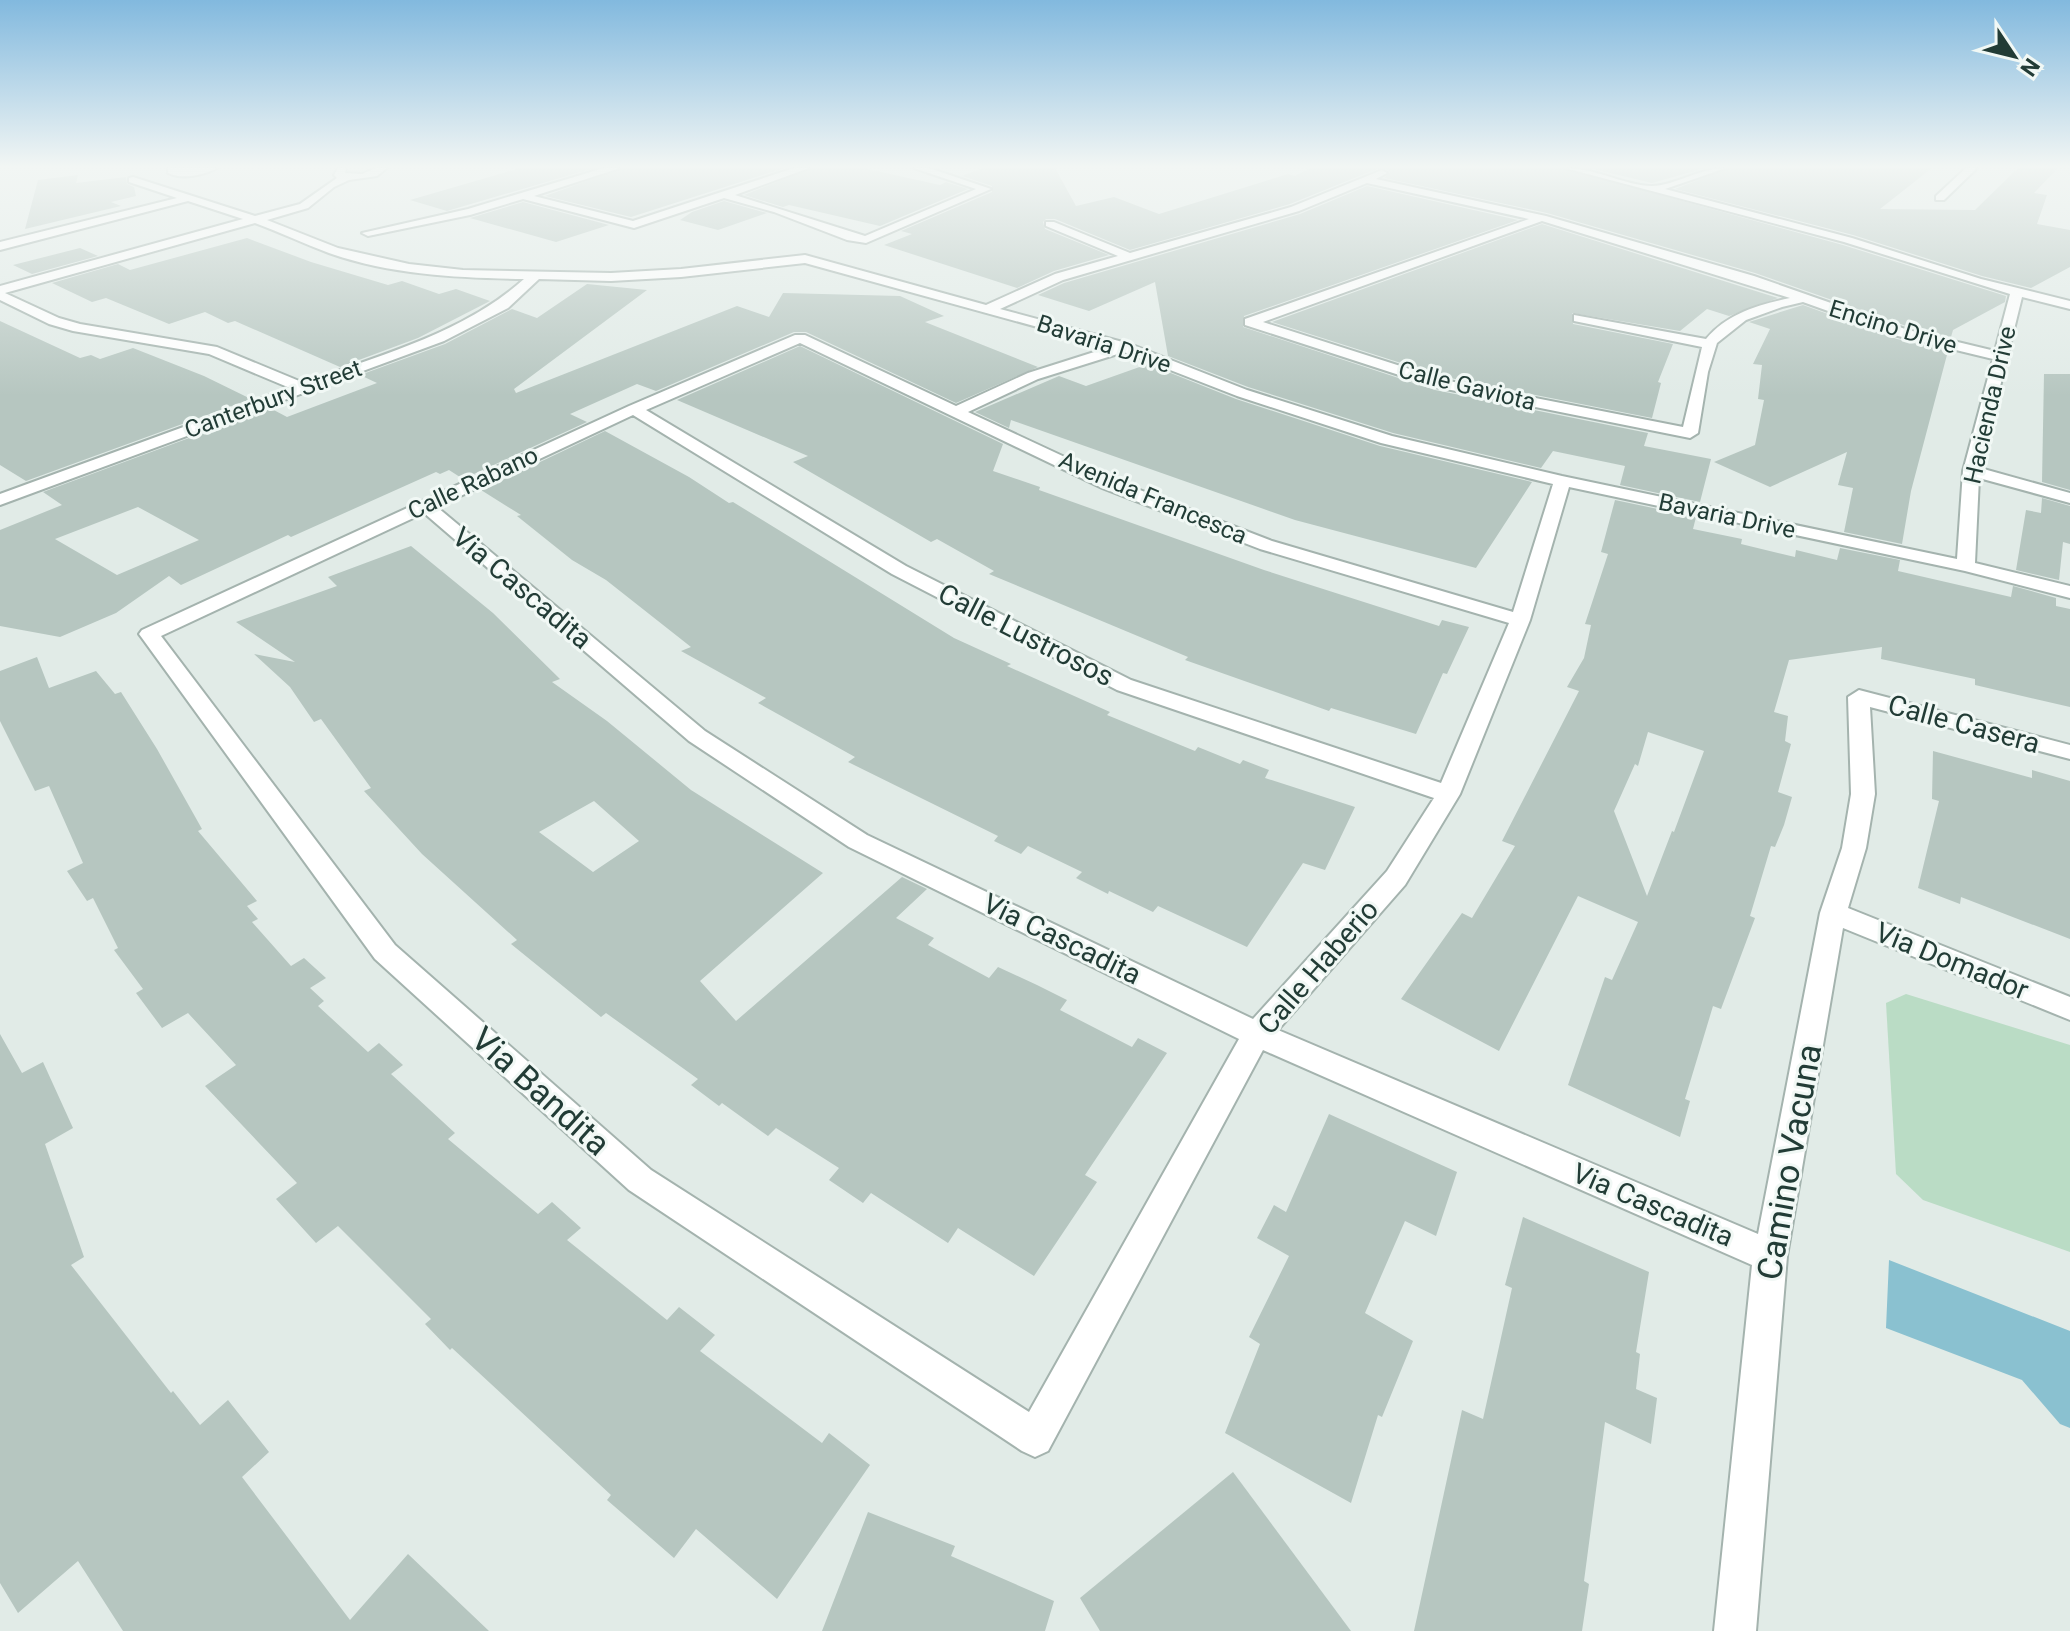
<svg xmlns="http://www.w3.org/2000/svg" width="2070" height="1631" viewBox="0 0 2070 1631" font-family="Roboto,sans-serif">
  <rect width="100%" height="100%" fill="#e1ebe7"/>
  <polygon fill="#badcc5" points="1906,994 2070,1045 2070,1252 1923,1200 1896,1174 1886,1003"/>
  <polygon fill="#8ac1d0" points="1889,1260 2070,1331 2070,1428 2060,1424 2022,1380 1886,1328"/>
  <g fill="#b6c6c0" fill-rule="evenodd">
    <polygon points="520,168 594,168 447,211 410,200"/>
    <polygon points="623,168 784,168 631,217 545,196"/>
    <polygon points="812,168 863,168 940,185 946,182 968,189 880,226 789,205 783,207 744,195"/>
    <polygon points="983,168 1055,168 1076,206 1114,197 1159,214 1288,174 1295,176 1310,168 1379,168 1290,204 1130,250 1055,219 1046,219 1043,222 1045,229 1109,255 1054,271 1017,288 884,245 912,234 901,231 992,192 992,186 962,176"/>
    <polygon points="1384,168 1562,168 1843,245 2006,296 2005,302 1953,330 1951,337 1909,327 1755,273 1547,213 1384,178 1390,172"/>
    <polygon points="1589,168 1705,168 1652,183"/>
    <polygon points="1729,168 1932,168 1880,209 1975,210 2018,168 2058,168 2034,193 2047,195 2037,224 2070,230 2070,267 2031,288 1982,276 1853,235 1675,189"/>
    <polygon points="78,175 76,183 126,177 127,184 134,187 136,196 111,202 121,206 25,229 38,180"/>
    <polygon points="1367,186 1518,220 1244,316 1243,327 1435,390 1648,433 1644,446 1711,459 1700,502 1620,485 1625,466 1553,451 1541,468 1393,433 1248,387 1168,356 1155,282 1089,311 1038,295 1064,283 1300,214"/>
    <polygon points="724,201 767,213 718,230 680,220 692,212"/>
    <polygon points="523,202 609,225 556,242 470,218"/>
    <polygon points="1542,224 1778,298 1729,316 1707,309 1680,331 1572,313 1573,324 1673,344 1658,382 1661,383 1652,418 1445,377 1272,322"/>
    <polygon points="247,238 311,262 388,285 402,281 439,294 456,289 490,301 418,338 340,367 235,321 228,323 205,312 169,324 106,298 92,302 52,283 118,264 130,270"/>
    <polygon points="80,248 98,256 32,274 13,265"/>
    <path d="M587,284l60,6 -133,99 2,4 221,-87 32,11 14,-24 117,3 44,20 -19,6 113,45 -82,36 -150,-71h-12l-138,59 -19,-7 -67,30 17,8 -124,57 -14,-9 -9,4 -4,-2 -145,65 -3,-2 -107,50 -12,-9 -53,37 -56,24 -60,-11v-96l62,-25 -19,-13 227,-84 17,9 90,-34 -17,-8 85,-31 67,-35 25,9zM138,507l61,33 -82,35 -62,-36z"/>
    <polygon points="1803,305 1897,339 1948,351 1911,491 1902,544 1844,532 1853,488 1838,485 1847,452 1770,487 1714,462 1755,445 1764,400 1758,399 1762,365 1753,364 1770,329 1749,322"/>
    <polygon points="0,321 80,358 91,355 100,359 133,348 204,376 251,399 26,481 0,465"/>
    <polygon points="800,346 1003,444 993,471 1040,487 1039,490 1264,570 1439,626 1442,620 1469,627 1447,674 1443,673 1416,734 1331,708 1329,711 1185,660 1188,657 989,574 994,571 937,539 931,542 793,462 808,456 677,400"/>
    <polygon points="1148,364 1236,399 1380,446 1532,482 1476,568 1295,520 1011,420 1009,428 975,412 1059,376 1086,386"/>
    <polygon points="2044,374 2070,374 2070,490 2042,482"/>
    <polygon points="605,431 689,477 729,503 733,502 954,638 1011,664 1007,666 1110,712 1107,715 1195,751 1198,747 1240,764 1243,760 1269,770 1265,778 1355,807 1325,870 1303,863 1247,947 1158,906 1153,912 1109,891 1108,894 1076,878 1082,872 1028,846 1021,854 994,841 998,836 848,762 855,757 758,703 766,698 681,651 691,647 606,580 572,560 517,516 521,515 481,490"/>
    <polygon points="2042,498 2070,506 2070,544 2063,542 2059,580 2016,570 2026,510 2041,513"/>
    <path d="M1615,500l81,17 -3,12 49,10 -1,5 54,13 1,-7 41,10 3,-12 60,12 -2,11 113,26 2,-11 43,12v8l14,3v98l-95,-22v-6l-94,-20 1,-12 -93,13 -15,52 14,4 -3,25 6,3 -13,48 14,5 -8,28 -9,22 -4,-1 -21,70 5,2 -34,91 -8,-3 -28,93 5,2 -10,36 -112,-52 37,-108 7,3 26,-58 -60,-26 -79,155 -98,-52 61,-86 10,5 43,-72 -13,-5 77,-150 -12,-4 17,-29 7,-33 -6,-1 23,-70 -7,-2zM1648,732l56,19 -30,81 -2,-1 -25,65 -33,-85 21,-47 3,2z"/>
    <path d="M411,546l82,67 67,66 -8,3 55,39 84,69 132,83 -123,108 36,40 166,-144 25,12 -31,29 38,20 -6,7 61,33 9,-11 39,18 30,15 -7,10 72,37 6,-9 29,15 -82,122 12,7 -63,94 -76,-48 -10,15 -77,-50 -8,10 -34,-23 10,-12 -63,-40 -8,8 -46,-33 -3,3 -28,-21 7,-6 -92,-66 -5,4 -90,-73 6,-4 -95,-86 -58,-63 7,-3 -50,-69 -7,3 -24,-35 -36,-33 41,8 -59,-40 101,-36 -9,-9zM594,801l45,40 -46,31 -54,-40z"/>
    <polygon points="37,657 49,688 96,671 115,694 121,692 157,749 202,829 198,831 257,901 247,906 258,919 252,922 291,966 304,958 326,978 310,988 324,1001 318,1006 368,1052 379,1043 403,1065 391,1074 455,1133 448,1139 538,1214 552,1202 581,1228 567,1240 667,1320 679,1307 715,1335 700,1351 822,1443 829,1433 870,1465 777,1599 696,1529 674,1558 607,1500 611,1495 452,1348 450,1350 425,1324 431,1319 338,1226 316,1243 276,1199 297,1183 205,1086 236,1065 188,1013 162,1028 136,993 143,989 114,950 118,948 93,898 87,901 67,871 83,863 49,786 35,791 0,721 0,671"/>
    <polygon points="1933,751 2032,778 2032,770 2070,781 2070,939 1961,897 1960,904 1918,888 1939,801 1932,799"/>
    <polygon points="0,1034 22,1073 43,1062 73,1128 45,1144 84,1257 71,1265 171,1393 173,1391 200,1425 228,1400 269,1452 242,1477 350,1620 408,1554 489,1631 123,1631 78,1561 18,1613 0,1583"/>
    <polygon points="1329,1114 1457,1172 1436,1236 1405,1221 1365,1313 1413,1341 1382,1417 1378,1415 1351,1503 1225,1433 1260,1344 1249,1337 1289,1256 1257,1238 1274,1205 1286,1212"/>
    <polygon points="1523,1217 1649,1272 1636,1352 1640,1354 1636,1389 1657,1398 1651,1444 1605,1422 1584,1581 1589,1584 1582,1631 1414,1631 1462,1410 1483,1419 1512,1288 1505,1285"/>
    <polygon points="1233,1472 1351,1631 1100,1631 1080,1598"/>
    <polygon points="868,1512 955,1546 951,1556 1054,1601 1045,1631 822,1631"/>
  </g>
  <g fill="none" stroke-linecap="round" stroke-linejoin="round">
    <g stroke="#a4b3ae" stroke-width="4">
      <g id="minor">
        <path d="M168,168h49c-13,7 -35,12 -49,5z"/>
        <path d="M338,168h8l-1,5 17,1 14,-6h11l-10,8 -28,4 -15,7 -26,21 -41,12 71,28 71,16 54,6 148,3 70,-4 124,-14 181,50 69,-31 63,-18 -72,-30v-4h8l76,31 161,-46 91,-37 5,3 -11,6 170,37 208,60 154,54 87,21 15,-57 -166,-52 -279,-74c31,0 61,18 87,18 22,0 47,-18 74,-18l-61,21 187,49 129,41 89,22v8l-48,-12 -42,171 90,25v10l-91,-25 -4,85 95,23v12l-105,-27 -396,-84 -39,133 -70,174 -55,91 -127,145 480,204 62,-321 22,-65 9,-54 -3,-97 11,-7 211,55v14l-200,-52 5,87 -9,54 -18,60 222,89v23l-227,-92 -56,328 -31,375h-42l38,-366 -489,-215 -215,401 -13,6 -13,-6 -393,-261 -254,-231 -233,-321 -3,-4 3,-4 487,-224 166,-71h10l151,71 72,-33 82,-26 -305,-84 -124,14 -70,4 -72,-2 -31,29 -64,33 -444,164v-11l290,-106 -81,-34 -136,-23 -24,-7 -49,-24v-14l243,-67 -55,-18 -188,49v-8l177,-44 -48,-16v-4l4,-1 122,39 45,-12 37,-26 -3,-3zM1367,183l162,36 -284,100v6l191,62 254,51 8,-5 10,-61 9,-29 29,-23 36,-13 21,-5 95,34 95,23 -30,112 -6,88 -395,-83 -170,-40 -145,-46 -117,-46 -130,-35 63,-29 236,-69zM1542,221l248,77c-32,7 -62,15 -84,41l-132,-24v6l5,1 123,25 -19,80 -239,-47 -181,-58zM255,223c25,9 49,21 74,30 62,22 131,25 195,26 -61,55 -145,76 -220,104l-87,-36 -137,-23 -21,-6 -54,-25zM800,343l302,145 158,61 249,74 -68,160 -310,-103 -225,-114 -260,-156zM1124,352l113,44 144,47 172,41 -40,128 -241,-71 -158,-61 -146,-68 70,-33zM633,415l259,159 225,116 317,108 -47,73 -134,148 -386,-184 -162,-104 -268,-224zM424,513l265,228 160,106 390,192 -210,373 -378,-242 -256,-225 -234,-309z"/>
        <polygon points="604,168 620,168 534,196 633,221 794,168 809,168 735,195 865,236 976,189 914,168 929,168 991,189 866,243 847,240 774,212 724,198 634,228 523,199 470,215 368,236 362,233 468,209"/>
        <polygon points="1966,168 1977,168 1944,200 1936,200 1936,196"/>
      </g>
    </g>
    <use href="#minor" fill="#fff" fill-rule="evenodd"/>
  </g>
  <linearGradient id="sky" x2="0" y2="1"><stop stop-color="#82b9de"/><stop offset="0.42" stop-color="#f2f6f4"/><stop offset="1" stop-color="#f2f6f4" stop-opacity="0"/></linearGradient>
  <rect width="2070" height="396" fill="url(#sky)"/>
  <g text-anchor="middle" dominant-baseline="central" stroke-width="6" stroke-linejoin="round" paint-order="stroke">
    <g font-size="24" fill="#223c36" stroke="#f1f8f5">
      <text transform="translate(1893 327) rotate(17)">Encino Drive</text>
      <text transform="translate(1104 344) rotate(18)">Bavaria Drive</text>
      <text transform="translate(1467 386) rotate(14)">Calle Gaviota</text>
      <text transform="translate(273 399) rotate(-20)">Canterbury Street</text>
      <text transform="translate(1990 405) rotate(-77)">Hacienda Drive</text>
      <text transform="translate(473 483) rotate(-25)">Calle Rabano</text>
      <text transform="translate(1153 498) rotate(23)">Avenida Francesca</text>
      <text transform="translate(1727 516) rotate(12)">Bavaria Drive</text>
    </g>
    <g font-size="28" fill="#223c36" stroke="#f1f8f5">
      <text transform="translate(522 588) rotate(40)">Via Cascadita</text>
      <text transform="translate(1026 635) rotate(27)">Calle Lustrosos</text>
      <text transform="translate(1964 724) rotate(15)">Calle Casera</text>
      <text transform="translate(1062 939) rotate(26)">Via Cascadita</text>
      <text transform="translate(1952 961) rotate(22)">Via Domador</text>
      <text transform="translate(1318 967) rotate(-49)">Calle Haberio</text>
      <text transform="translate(1653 1205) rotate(23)">Via Cascadita</text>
    </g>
    <g font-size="34" fill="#223c36" stroke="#f1f8f5">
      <text transform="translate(541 1091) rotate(42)">Via Bandita</text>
      <text transform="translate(1789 1162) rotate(-80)">Camino Vacuna</text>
    </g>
  </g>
  <g transform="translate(2014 56) rotate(125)" stroke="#f1f8f5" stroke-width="6" paint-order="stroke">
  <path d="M0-6L14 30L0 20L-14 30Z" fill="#223c36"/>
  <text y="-12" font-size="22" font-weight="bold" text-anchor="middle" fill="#223c36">N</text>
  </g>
</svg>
